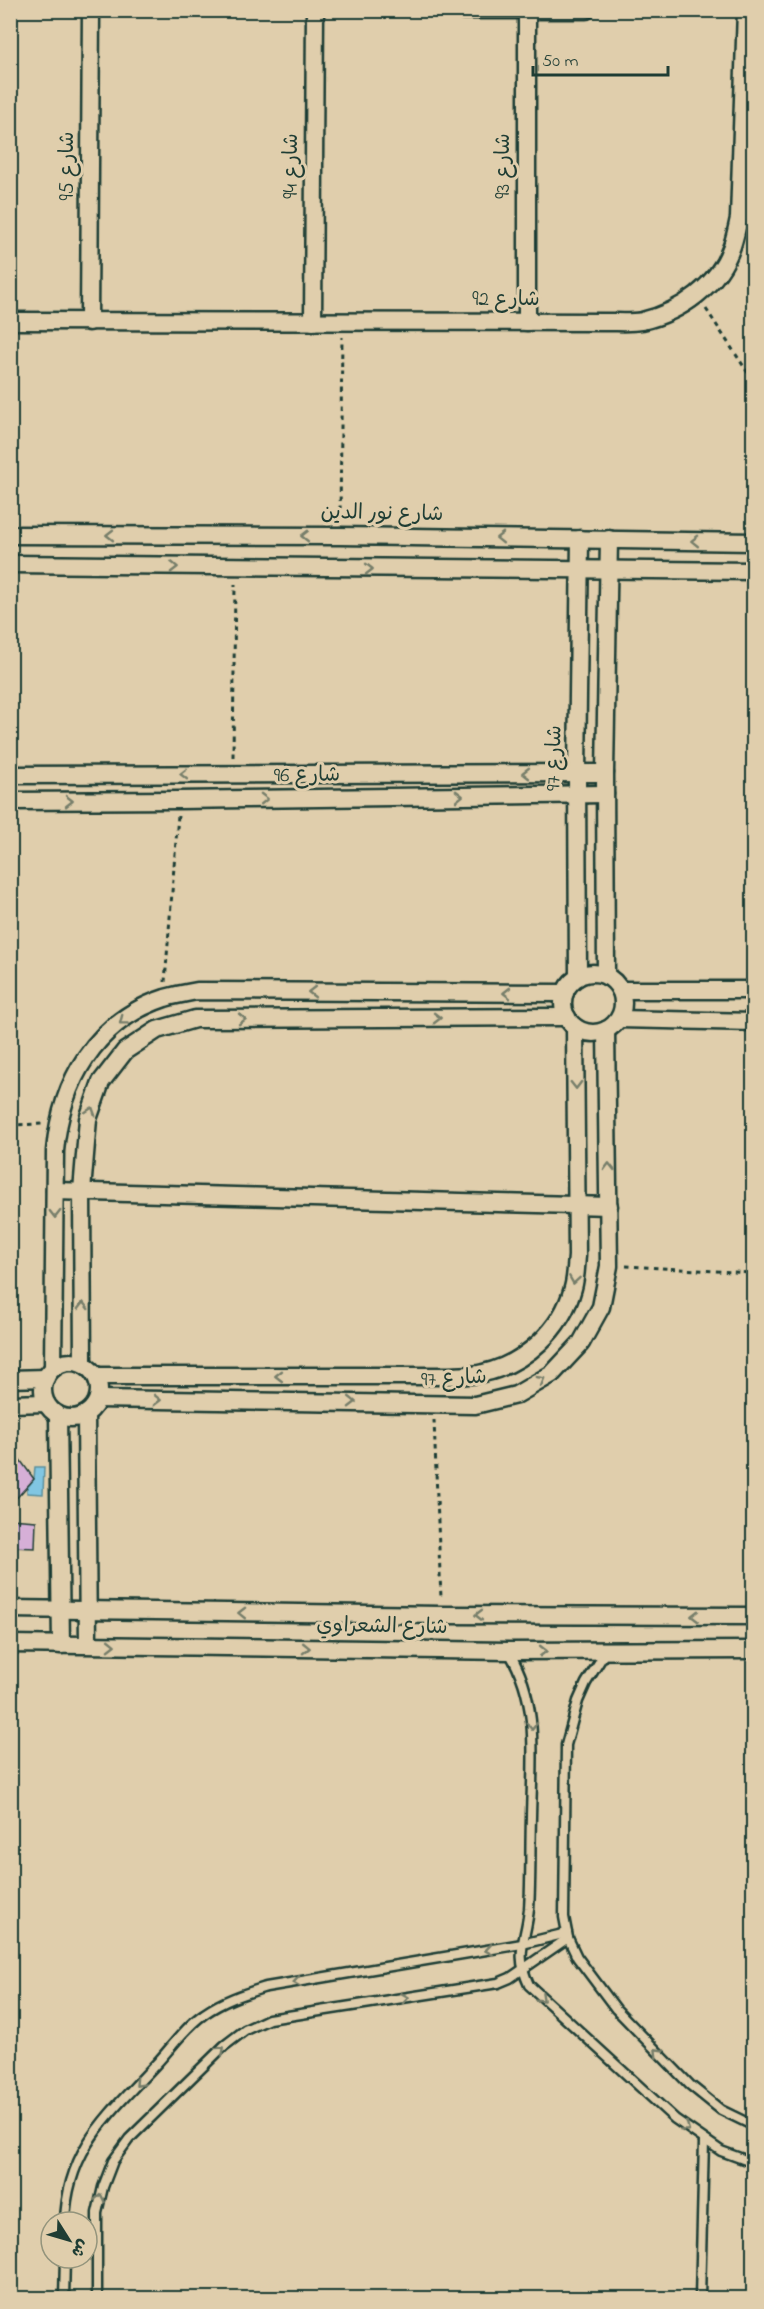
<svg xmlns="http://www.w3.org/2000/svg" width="764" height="2309" viewBox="0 0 764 2309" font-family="'Indie Flower','Playpen Sans Arabic',sans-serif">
  <rect width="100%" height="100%" fill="#e0ceac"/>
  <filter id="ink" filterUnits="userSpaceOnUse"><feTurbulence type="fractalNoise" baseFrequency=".0167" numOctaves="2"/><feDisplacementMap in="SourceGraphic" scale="12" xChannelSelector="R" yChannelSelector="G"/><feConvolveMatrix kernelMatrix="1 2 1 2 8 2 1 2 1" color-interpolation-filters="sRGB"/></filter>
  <g filter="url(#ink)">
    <polygon fill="#81c6e2" stroke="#5a8f9c" stroke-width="1.5" points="35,1467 44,1467 43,1494 27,1493 27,1488 34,1479"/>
    <g fill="#d6afd7" stroke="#1f3d34" stroke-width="1.5">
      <polygon points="10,1446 34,1479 10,1505"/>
      <polygon points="10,1519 36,1521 35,1548 10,1547"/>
    </g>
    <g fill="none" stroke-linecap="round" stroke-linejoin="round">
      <g stroke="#1f3d34" stroke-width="13">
        <g id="service">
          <polyline points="606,1651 586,1683 578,1701 566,1745 564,1917 568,1938 577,1957 616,2009 690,2085 721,2110 754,2126"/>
          <path d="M509,1652c31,51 23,108 22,165 -1,31 0,62 -2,92 -3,32 -15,44 0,76l146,134 46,32 33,12"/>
          <path d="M65,2222c2,-74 44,-107 91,-158 15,-16 30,-38 48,-50 20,-14 40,-20 62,-27l256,-43 45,-11"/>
          <polyline points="64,2298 65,2258"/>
          <polyline points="97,2298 97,2213 103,2187 113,2161 129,2139 224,2046 245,2030 269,2019 498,1983 510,1978 568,1938"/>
          <polyline points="700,2298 704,2141"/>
        </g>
      </g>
      <g stroke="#1f3d34" stroke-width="21">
        <g id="minor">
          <polyline points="463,10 586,10"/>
          <polyline points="527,10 527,322"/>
          <path d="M10,321l599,1c10,0 22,1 33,-1 39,-9 77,-36 90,-75 3,-9 5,-18 7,-28l7,-208"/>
          <polyline points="89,322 91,10"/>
          <polyline points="313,322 315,10"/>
          <polyline points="10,535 340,536 754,542"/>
          <polyline points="10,564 754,571"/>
          <polyline points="10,775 605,773"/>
          <polyline points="10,801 179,800 605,794"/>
          <circle cx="593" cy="1003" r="30"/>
          <polyline points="606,976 605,773 609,539"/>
          <polyline points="578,977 577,773 580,539"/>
          <polyline points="620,990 754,990"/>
          <polyline points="619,1019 754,1022"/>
          <polyline points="55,1191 609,1206"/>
          <circle cx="71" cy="1390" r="28"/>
          <polyline points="83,1364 82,1191 88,1119 101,1082 125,1051 157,1030 195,1019 567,1017"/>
          <path d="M53,1368l2,-217c6,-69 40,-130 110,-153 10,-3 21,-5 32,-7l368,2"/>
          <path d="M96,1376h355c11,-1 22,0 32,-3 42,-9 79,-44 90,-85 3,-10 3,-22 4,-32l-2,-229"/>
          <polyline points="10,1379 46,1378"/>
          <polyline points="98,1399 475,1405 516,1395 552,1374 581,1343 601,1307 609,1266 606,1030"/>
          <polyline points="10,1404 46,1403"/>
          <polyline points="86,1414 88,1644"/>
          <polyline points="58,1415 61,1645"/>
          <polyline points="10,1609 441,1615 754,1616"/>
          <polyline points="10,1644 509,1651 754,1650"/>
        </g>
      </g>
      <g stroke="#1f3d34" stroke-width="3" stroke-dasharray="4.5 4.5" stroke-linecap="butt">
        <polyline points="10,12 48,10"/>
        <polyline points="706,309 754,382"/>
        <polyline points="340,519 342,337"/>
        <polyline points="233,757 235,584"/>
        <polyline points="165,982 178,815"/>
        <polyline points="10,1125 42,1124"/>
        <polyline points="626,1266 754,1273"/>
        <polyline points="434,1420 441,1599"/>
      </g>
      <use href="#service" stroke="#e0ceac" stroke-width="8"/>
      <use href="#minor" stroke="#e0ceac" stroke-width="16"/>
    </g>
    <defs><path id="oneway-chevron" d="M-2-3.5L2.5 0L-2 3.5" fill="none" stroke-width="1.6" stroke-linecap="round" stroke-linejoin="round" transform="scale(1.5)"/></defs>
    <g stroke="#767e6a">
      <use href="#oneway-chevron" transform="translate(110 535) rotate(-180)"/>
      <use href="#oneway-chevron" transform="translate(305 536) rotate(-180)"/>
      <use href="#oneway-chevron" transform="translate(500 538) rotate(-179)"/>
      <use href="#oneway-chevron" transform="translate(695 541) rotate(-179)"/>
      <use href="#oneway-chevron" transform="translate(174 567) rotate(1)"/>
      <use href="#oneway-chevron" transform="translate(369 569)"/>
      <use href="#oneway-chevron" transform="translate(526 773) rotate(180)"/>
      <use href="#oneway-chevron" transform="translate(184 774) rotate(180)"/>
      <use href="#oneway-chevron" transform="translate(459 796) rotate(-1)"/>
      <use href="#oneway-chevron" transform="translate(264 799) rotate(-1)"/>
      <use href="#oneway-chevron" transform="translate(69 801)"/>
      <use href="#oneway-chevron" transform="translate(312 992) rotate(-180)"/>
      <use href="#oneway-chevron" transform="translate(507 993) rotate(-180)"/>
      <use href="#oneway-chevron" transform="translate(437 1018)"/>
      <use href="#oneway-chevron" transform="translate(242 1019)"/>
      <use href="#oneway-chevron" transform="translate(123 1021) rotate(143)"/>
      <use href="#oneway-chevron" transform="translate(576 1085) rotate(89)"/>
      <use href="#oneway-chevron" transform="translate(91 1111) rotate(-72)"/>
      <use href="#oneway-chevron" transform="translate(609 1167) rotate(-91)"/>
      <use href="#oneway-chevron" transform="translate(55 1214) rotate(90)"/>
      <use href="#oneway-chevron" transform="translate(574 1280) rotate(99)"/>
      <use href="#oneway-chevron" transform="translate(83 1306) rotate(-90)"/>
      <use href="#oneway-chevron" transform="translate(279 1376) rotate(-180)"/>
      <use href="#oneway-chevron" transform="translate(541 1380) rotate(-30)"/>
      <use href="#oneway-chevron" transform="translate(157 1400) rotate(1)"/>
      <use href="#oneway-chevron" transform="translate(352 1402) rotate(1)"/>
      <use href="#oneway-chevron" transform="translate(242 1613) rotate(-179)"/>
      <use href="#oneway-chevron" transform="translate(479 1615) rotate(-180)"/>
      <use href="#oneway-chevron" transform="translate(695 1616) rotate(-180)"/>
      <use href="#oneway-chevron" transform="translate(111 1645) rotate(1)"/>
      <use href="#oneway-chevron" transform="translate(306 1648) rotate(1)"/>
      <use href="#oneway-chevron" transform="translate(543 1651)"/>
      <use href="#oneway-chevron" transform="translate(532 1726) rotate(89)"/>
      <use href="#oneway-chevron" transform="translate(489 1950) rotate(171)"/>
      <use href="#oneway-chevron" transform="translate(297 1982) rotate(171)"/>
      <use href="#oneway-chevron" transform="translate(405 1998) rotate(-9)"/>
      <use href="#oneway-chevron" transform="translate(541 1998) rotate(43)"/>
      <use href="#oneway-chevron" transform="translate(221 2050) rotate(-42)"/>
      <use href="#oneway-chevron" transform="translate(658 2052) rotate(-134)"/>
      <use href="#oneway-chevron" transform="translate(139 2083) rotate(133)"/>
      <use href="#oneway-chevron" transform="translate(686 2128) rotate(37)"/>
      <use href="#oneway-chevron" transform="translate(100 2198) rotate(-79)"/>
    </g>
  </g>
  <g text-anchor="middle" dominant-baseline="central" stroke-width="6" stroke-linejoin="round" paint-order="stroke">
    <g font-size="21" fill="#1f3d34" stroke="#e0ceac">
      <text transform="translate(68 166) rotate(-90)">شارع 95</text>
      <text transform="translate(292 166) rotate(-90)">شارع 94</text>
      <text transform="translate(504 166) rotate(-90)">شارع 93</text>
      <text x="506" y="300">شارع 92</text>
      <text transform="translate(382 514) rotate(1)">شارع نور الدين</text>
      <text transform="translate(555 758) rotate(-89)">شارع 97</text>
      <text transform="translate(307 776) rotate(-1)">شارع 96</text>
      <text transform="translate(454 1379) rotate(-3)">شارع 97</text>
      <text transform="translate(382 1627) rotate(1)">شارع الشعراوي</text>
    </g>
  </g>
  <rect width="764" height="2309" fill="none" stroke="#e0ceac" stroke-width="36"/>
  <rect x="18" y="18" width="728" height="2273" fill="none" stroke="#1f3d34" stroke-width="2" filter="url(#ink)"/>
  <g transform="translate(69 2240) rotate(127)"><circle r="28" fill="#e0ceac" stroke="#93947c" stroke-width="1.5"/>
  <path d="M0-4.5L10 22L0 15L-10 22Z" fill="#1f3d34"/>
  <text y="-9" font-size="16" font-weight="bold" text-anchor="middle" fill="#1f3d34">ش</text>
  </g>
  <path d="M533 66v9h135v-9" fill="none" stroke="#1f3d34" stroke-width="3"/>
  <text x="542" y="66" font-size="18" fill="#1f3d34" stroke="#e0ceac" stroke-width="4.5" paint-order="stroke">50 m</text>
</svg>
